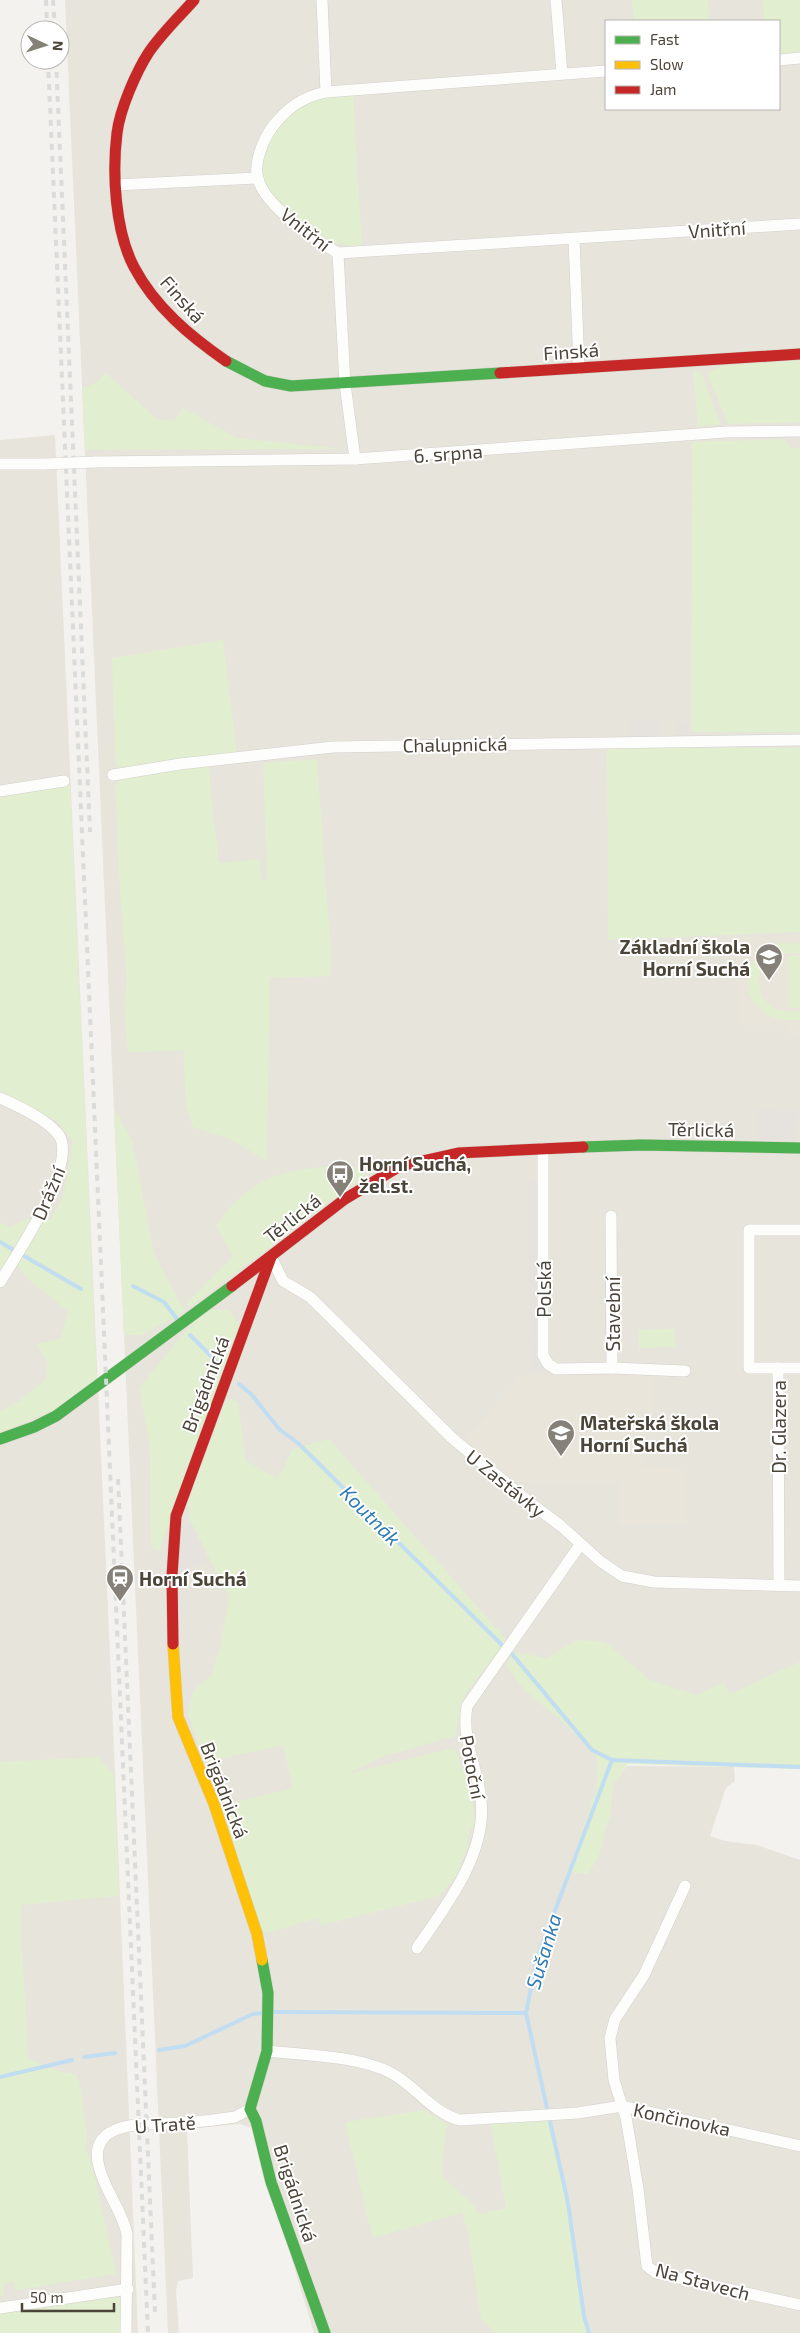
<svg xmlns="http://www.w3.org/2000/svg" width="800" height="2333" viewBox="0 0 800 2333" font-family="'Exo 2',sans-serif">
  <rect width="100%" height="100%" fill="#f4f2ee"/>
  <g fill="#e7e4dc" fill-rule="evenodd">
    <path d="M65,0h735v1767l-188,-7 -42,112 18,2 22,-59 3,-32 14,-17 107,1 1,14 -9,7 -16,48 15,5 32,4 43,15v473h-486l-62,-205 -12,-4 -53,5 6,149 -15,3 -2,10 3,42h-11zM606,21h173v88h-173z"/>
    <polygon points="55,435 110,1654 138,2333 0,2333 0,440"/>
  </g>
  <g fill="#eae5da">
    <polygon points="800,935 800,1040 799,1034 789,1035 789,1025 741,1025 734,938"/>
    <polygon points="652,1375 653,1433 643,1433 643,1467 671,1467 686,1471 685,1524 619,1525 619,1482 508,1482 467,1447 467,1439 521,1376"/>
  </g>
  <g fill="#e1eecf">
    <polygon points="632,0 708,0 709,21 634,21"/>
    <polygon points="763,0 800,0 800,53 779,54 779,21 764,21"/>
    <path d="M353,94l9,152c-33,0 -39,-6 -64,-28 -10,-8 -26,-20 -32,-32 -8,-19 2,-54 17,-68 6,-7 27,-18 36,-22 9,-3 24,-2 34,-2z"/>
    <polygon points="800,360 800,422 728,424 707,373 722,366"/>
    <polygon points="693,369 702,374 721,425 698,426"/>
    <polygon points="106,373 157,419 174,421 182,408 238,438 344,449 85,450 82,388 96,383"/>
    <polygon points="785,439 791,448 800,448 800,732 693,732 691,726 692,442"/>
    <polygon points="223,640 237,754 123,770 117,766 115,758 112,658"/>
    <polygon points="607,748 800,748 800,932 608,940"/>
    <polygon points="317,759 331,953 330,976 270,978 267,1161 230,1139 193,1127 186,1105 183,1051 128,1052 124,1005 127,982 120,894 115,785 120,779 208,764 219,863 259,859 262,880 267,881 263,763"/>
    <polygon points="70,784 97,1378 56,1409 0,1433 0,1411 19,1401 46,1379 48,1364 37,1344 61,1338 68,1311 29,1280 10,1257 0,1274 0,1222 10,1227 26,1219 51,1219 63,1196 73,1142 58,1122 0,1091 0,798"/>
    <path d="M800,943v10c-8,0 -16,0 -24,3 -23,9 -22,43 0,53 8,3 16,2 24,2v9c-10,0 -22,1 -31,-4 -26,-14 -30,-49 -5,-65l-1,-7z"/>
    <polygon points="800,955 800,1008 788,1008 787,956"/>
    <polygon points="114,1109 132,1140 154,1253 185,1312 142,1335 124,1335"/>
    <path d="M341,1165c12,1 17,2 25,10l-176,132 -4,-4 47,-47 -17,-30c35,-51 68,-56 125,-61z"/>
    <polygon points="209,1310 229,1310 240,1326 159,1551 151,1547 150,1447 139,1388 193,1322"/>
    <polygon points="675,1329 675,1347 639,1348 639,1330"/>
    <polygon points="227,1398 238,1402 246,1461 277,1478 283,1470 292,1449 329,1439 507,1640 464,1696 455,1736 382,1757 347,1774 453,1748 459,1755 461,1767 471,1784 474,1811 474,1824 467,1837 468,1846 456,1876 439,1896 322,1925 317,1918 268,1933 260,1929 220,1806 293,1788 283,1745 206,1762 196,1738 188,1712 193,1691 211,1676 220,1647 229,1597 190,1520 188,1500"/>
    <polygon points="577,1640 605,1642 650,1680 696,1695 724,1682 730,1694 800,1662 800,1769 628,1764 613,1783 610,1815 598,1858 588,1874 568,1872 596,1790 598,1767 596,1756 564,1723 524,1690 506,1665 515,1652 546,1658"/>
    <polygon points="98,1757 114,1775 119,1896 22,1905 22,1946 28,2058 63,2073 76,2074 79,2081 87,2131 86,2149 94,2172 116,2274 16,2290 13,2281 4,2284 4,2295 0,2297 0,1762"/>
    <path d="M424,2110l23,14 -6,49c11,16 28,24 38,41l27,-6 -16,-87 59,-4 19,86 16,113 5,17h-93l-15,-14 -13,-86 -6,-20 -90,25 -27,-116z"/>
    <polygon points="118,2295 124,2303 123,2333 0,2333 0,2310"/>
  </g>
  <g fill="#e6e3df">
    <polygon points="628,720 662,721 661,741 627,741"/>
    <polygon points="677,721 688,722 688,740 676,741"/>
    <polygon points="757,1110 798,1111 797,1140 756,1139"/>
    <polygon points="528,1179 543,1179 544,1373 530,1373"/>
    <polygon points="191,1523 207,1562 172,1576 174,1531"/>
  </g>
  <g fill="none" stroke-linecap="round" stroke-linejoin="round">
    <g stroke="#c0ddf1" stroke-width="4">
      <polyline points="0,1242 81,1289"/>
      <polyline points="133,1286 164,1302 177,1319"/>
      <polyline points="190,1335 218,1363"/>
      <polyline points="239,1384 251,1394 280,1430 298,1443 504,1647"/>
      <polyline points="512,1654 592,1750 612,1760"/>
      <polyline points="274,2012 526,2013"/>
      <polyline points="159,2050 185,2046 253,2014 263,2013"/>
      <polyline points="84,2057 115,2053"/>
      <polyline points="0,2077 72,2060"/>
      <polyline points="589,2333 584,2316 568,2203 526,2013 537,1958 612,1760 800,1767"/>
    </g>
    <g stroke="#d2d0cb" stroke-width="12">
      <g id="street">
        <polyline points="322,0 326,92"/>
        <polyline points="556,0 562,73"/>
        <polyline points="779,60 800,58"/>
        <path d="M606,71l-280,21c-23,5 -38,15 -53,34 -9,12 -20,37 -15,53 8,28 56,60 80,74l462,-29"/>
        <polyline points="116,185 258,178"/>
        <polyline points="574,239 579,368"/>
        <polyline points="338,253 345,384 355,459"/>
        <polyline points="95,462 355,459 726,432 800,431"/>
        <polyline points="0,464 44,464"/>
        <polyline points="113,775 180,764 333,747 800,740"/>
        <polyline points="0,791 64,781"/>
        <path d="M0,1098c19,9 45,20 58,36 22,27 -42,122 -58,148"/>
        <polyline points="543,1148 543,1355 548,1364 556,1369 612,1368"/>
        <polyline points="611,1216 612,1368 685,1371"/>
        <polyline points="800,1230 749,1230 749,1368 800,1368"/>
        <polyline points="271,1257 283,1281 310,1297 452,1438 529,1502 561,1526 600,1561 622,1576 654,1582 800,1586"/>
        <polyline points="778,1368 779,1584"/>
        <polyline points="685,1886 644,1975 615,2019 610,2038 614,2080 622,2106 800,2146"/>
        <path d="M417,1948c29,-42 70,-94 64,-148 -3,-32 -20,-60 -14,-94l113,-161"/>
        <path d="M267,2051c36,4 93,5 124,22 25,13 41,40 69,47l118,-7 44,-7 4,11 12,72 9,77 9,7 144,32"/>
        <polyline points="0,2308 128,2289"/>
        <path d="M126,2333l1,-99c-5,-24 -22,-43 -28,-67 -13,-49 53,-43 82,-44 18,-1 36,-3 54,-6l15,-8"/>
      </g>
    </g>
    <g stroke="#d3cfc5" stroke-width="12">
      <g id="fast">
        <polyline points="226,361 265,381 291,386 500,373"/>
        <polyline points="583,1147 642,1145 800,1148"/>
        <polyline points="0,1439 34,1427 56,1416 232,1286"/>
        <polyline points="262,1960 268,1993 267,2051 250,2109 256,2121 271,2182 325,2333"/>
      </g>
    </g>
    <g stroke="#d3cfc5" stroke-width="12">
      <polyline id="slow" points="173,1644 178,1717 214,1804 257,1934 262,1960"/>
    </g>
    <g stroke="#d3cfc5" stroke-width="12">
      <g id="jam">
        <path d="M194,0c-15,17 -32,33 -45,52 -13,20 -29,57 -32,81 -5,40 -2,98 17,134 21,40 56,69 92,94"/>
        <polyline points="500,373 800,354"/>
        <polyline points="232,1286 345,1199 400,1166 458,1153 583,1147"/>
        <polyline points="173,1644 172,1576 176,1516 271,1257"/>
      </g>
    </g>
    <use href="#street" stroke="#fdfdfc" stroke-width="11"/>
    <use href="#fast" stroke="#4caf50" stroke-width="11"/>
    <use href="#slow" stroke="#ffc107" stroke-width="11"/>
    <use href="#jam" stroke="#c62828" stroke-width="11"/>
    <g stroke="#dbdbda" stroke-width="4" stroke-dasharray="6 6" stroke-linecap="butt">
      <polyline points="46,0 47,30"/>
      <polyline points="53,0 55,30"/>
      <polyline points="48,60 148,2333"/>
      <polyline points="56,60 90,832"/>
      <polyline points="118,1479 155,2313"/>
    </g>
    <g stroke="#d2d0cb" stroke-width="12" stroke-linecap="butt">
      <polyline id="street-bridge" points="44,464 95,462"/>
    </g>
    <use href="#street-bridge" stroke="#fdfdfc" stroke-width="11"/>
  </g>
  <defs>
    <g id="school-pin" transform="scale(1.4375)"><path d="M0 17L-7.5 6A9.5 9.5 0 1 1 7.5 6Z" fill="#868178" stroke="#fff"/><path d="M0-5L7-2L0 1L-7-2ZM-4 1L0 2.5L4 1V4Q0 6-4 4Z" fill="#fff"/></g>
    <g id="bus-pin" transform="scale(1.4375)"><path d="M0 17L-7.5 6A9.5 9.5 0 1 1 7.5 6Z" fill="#868178" stroke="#fff"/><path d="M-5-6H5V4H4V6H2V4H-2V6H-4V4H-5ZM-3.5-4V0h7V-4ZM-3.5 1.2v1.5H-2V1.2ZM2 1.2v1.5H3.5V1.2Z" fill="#fff"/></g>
    <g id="station-pin" transform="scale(1.4375)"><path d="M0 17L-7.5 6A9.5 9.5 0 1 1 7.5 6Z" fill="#868178" stroke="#fff"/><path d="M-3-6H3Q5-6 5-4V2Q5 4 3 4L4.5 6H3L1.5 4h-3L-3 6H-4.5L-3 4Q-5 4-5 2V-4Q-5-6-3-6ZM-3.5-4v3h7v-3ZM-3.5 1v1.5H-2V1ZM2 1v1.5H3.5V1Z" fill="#fff"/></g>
  </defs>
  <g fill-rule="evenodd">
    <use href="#school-pin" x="769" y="957"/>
    <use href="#bus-pin" x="340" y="1174"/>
    <use href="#school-pin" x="561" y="1433"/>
    <use href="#station-pin" x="120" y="1578"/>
  </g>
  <g text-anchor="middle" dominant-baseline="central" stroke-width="4" stroke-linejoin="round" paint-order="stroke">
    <g font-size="19" fill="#4b4439" stroke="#fff">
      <text transform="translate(306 229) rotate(38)">Vnitřní</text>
      <text transform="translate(717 229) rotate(-4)">Vnitřní</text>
      <text transform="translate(183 299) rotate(49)">Finská</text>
      <text transform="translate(571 351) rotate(-4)">Finská</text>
      <text transform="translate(448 453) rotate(-4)">6. srpna</text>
      <text transform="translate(455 744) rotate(-1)">Chalupnická</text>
      <text transform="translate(701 1129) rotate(1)">Těrlická</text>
      <text transform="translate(48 1193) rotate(-67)">Drážní</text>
      <text transform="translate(292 1218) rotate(-38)">Těrlická</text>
      <text transform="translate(543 1289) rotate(-90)">Polská</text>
      <text transform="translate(612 1314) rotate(-90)">Stavební</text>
      <text transform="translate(205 1384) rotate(-69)">Brigádnická</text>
      <text transform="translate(778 1427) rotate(-90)">Dr. Glazera</text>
      <text transform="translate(506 1483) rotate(39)">U Zastávky</text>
      <text transform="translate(473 1767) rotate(79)">Potoční</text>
      <text transform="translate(225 1790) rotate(69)">Brigádnická</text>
      <text transform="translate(682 2119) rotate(12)">Končinovka</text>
      <text transform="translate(165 2124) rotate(-4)">U Tratě</text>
      <text transform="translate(296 2193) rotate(72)">Brigádnická</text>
      <text transform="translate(703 2281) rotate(15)">Na Stavech</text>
    </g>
    <g font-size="19" font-weight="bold" fill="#4b4439" stroke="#fff" text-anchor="start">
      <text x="750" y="946" text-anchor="end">Základní škola<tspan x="750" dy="22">Horní Suchá</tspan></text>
      <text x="359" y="1163">Horní Suchá,<tspan x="359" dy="22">žel.st.</tspan></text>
      <text x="580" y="1422">Mateřská škola<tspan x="580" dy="22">Horní Suchá</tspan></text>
      <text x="139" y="1578">Horní Suchá</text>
    </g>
    <g font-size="20" font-style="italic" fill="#2e7ab2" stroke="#fff">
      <text transform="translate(371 1515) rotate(45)">Koutnák</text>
      <text transform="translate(543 1951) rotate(-73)">Sušanka</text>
    </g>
  </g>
  <rect x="605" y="20" width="175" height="90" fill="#ffffff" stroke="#b7b4b0"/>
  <rect x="615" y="36" width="25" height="8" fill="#4caf50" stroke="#b7b4b0"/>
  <text x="650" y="45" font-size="15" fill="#4b4439">Fast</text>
  <rect x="615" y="61" width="25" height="8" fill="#ffc107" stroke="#b7b4b0"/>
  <text x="650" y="70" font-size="15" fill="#4b4439">Slow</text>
  <rect x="615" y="86" width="25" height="8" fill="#c62828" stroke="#b7b4b0"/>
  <text x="650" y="95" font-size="15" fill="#4b4439">Jam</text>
  <g transform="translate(45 45) rotate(94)"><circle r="24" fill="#ffffff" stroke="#b7b4b0"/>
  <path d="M0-4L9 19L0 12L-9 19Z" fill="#868178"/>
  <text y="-8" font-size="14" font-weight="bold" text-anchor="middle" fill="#4b4439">N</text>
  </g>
  <path d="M22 2303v8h92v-8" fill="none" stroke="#4b4439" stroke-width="2.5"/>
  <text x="30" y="2303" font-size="15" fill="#4b4439" stroke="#ffffff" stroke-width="4" paint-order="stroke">50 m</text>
</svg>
